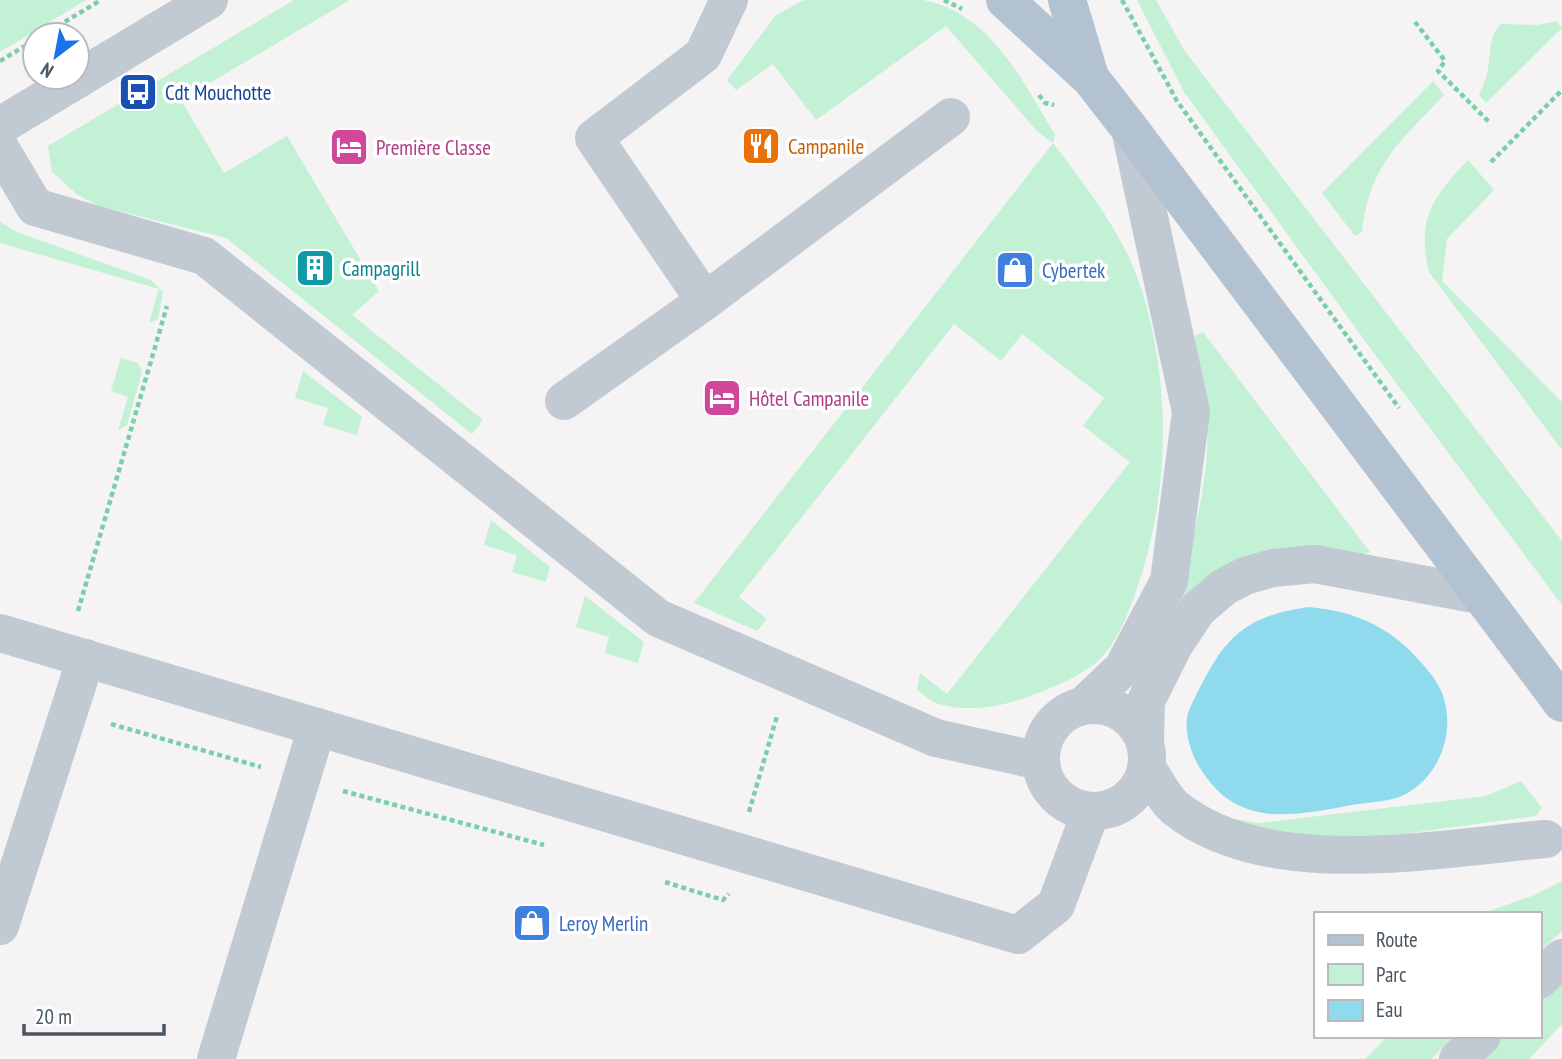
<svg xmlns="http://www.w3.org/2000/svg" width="1562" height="1059" viewBox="0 0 1562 1059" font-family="'PT Sans Narrow',sans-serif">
  <rect width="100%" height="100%" fill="#f5f3f3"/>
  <g fill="#c3f1d5">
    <polygon points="0,0 86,0 0,52"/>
    <polygon points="294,0 350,0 181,100 224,173 287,136 379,291 352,315 483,420 472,434 226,238 99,206 78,195 52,172 48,146"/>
    <path d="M804,0c33,0 88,0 119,0 67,12 101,83 132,135l-2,8c34,45 70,90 88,145 31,97 29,207 -5,303 -8,22 -17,48 -34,66 -18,18 -46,29 -69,38 -29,11 -64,18 -94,9 -8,-2 -15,-10 -22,-14l3,-17 27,21 183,-232 -47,-36 21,-28 -82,-64 -21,27 -47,-37 -215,273 28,22 -10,12 -63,-28 359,-460 -16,-12 -91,-105 -130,94 -43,-56 -37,26 -9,-10 49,-65z"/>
    <polygon points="1137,0 1156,0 1184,50 1562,541 1562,605 1379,360 1184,92"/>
    <path d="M1557,21l5,7 -76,75 -7,-8c3,-7 7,-15 8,-22 5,-18 0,-35 14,-49l36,1z"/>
    <path d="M1433,81l11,14c-44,47 -74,69 -82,137l-7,4 -33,-43z"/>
    <path d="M1468,160l26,30 -47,49 -5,42 120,121v48l-133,-178c-13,-53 4,-75 39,-112z"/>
    <polygon points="0,222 17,232 151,280 163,292 158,319 149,323 159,289 0,243"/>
    <path d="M1203,332l167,220 -189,55 -7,-6c15,-42 27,-91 32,-136 5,-42 -5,-88 -12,-129z"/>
    <polygon points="121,358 138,363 142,372 127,425 118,430 128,397 111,391"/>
    <polygon points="303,371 362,417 357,435 323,425 328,408 295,398"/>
    <polygon points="491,520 550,567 546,582 512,572 517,555 484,545"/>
    <polygon points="585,596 644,642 638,663 605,653 609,637 576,627"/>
    <polygon points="1521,781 1542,808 1536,816 1403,834 1295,838 1232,819 1260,823 1486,796"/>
    <polygon points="1562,881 1562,931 1539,953 1539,914 1480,914 1535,895"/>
    <polygon points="1562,981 1562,1024 1529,1059 1481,1059 1503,1036 1539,1036 1539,999 1552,985"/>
    <polygon points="1388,1036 1454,1036 1431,1059 1365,1059"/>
  </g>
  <path fill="#90daee" d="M1309,607c55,5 91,26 124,70 28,37 13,97 -29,118 -14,7 -36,7 -52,10 -65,12 -119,24 -156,-44 -7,-13 -13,-37 -7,-51 31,-64 46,-93 120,-103z"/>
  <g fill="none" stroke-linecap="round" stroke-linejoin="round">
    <g stroke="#7ad0a6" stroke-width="4.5" stroke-dasharray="5 3.5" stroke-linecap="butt">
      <polyline points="944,0 962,9"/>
      <polyline points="1122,0 1177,101 1399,408"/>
      <polyline points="1415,22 1445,61 1438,71 1489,122"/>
      <polyline points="43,35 101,0"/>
      <polyline points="0,61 35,40"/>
      <polyline points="1039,95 1045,103 1054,105"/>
      <polyline points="1491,162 1562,90"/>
      <polyline points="78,611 167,306"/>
      <polyline points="111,724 261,767"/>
      <polyline points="343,791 544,845"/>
      <polyline points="749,812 777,716"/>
      <polyline points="665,882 723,900 729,894"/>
    </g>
    <g stroke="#c1cad2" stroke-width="38">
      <polyline points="0,126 209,0"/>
      <polyline points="0,148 35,207 204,256 658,618 936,738 1040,761"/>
      <polyline points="705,301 594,138 703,55 729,0"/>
      <polyline points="564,401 705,301 951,117"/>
      <polyline points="0,633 1018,935 1056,905 1091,811"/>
      <circle cx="1094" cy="758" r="53"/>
      <polyline points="1084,705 1123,668 1169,581 1191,412 1130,129"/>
      <polyline points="1145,742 1146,701 1174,645 1198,609 1224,587 1245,576 1273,568 1315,564 1479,595"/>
      <path d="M1147,768c8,12 16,29 27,39 93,76 261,41 372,32"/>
      <polyline points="0,926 86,658"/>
      <polyline points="1539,980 1562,958"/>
      <polyline points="216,1059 317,727"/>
      <polyline points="1458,1059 1482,1036"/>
    </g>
    <g stroke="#b3c2d1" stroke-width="38">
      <polyline points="1005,0 1091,79 1130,129 1562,703"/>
      <polyline points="1067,0 1090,77"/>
    </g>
  </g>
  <defs>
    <g id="bus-square" transform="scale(2.0125)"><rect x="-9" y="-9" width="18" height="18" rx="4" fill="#1a4fb4" stroke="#fff"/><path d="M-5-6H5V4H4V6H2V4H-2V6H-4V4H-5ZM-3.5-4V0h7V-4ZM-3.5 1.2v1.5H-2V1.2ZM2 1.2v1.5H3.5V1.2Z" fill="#fff"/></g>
    <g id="restaurant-square" transform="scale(2.0125)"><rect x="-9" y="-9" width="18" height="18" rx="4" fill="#e8710a" stroke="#fff"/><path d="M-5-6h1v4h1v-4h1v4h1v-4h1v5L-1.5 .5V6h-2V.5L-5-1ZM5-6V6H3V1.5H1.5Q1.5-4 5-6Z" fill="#fff"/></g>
    <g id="hotel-square" transform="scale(2.0125)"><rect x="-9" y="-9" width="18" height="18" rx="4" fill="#d1479c" stroke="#fff"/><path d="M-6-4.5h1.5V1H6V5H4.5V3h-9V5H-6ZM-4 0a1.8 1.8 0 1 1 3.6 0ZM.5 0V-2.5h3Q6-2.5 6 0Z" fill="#fff"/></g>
    <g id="building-square" transform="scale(2.0125)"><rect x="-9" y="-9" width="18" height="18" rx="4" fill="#0f9aa8" stroke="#fff"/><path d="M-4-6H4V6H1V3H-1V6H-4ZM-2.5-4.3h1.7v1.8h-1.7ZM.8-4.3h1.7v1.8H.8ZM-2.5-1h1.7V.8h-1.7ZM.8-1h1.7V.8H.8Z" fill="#fff"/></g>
    <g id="shop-square" transform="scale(2.0125)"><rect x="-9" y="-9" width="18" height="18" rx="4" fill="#3f7fe0" stroke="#fff"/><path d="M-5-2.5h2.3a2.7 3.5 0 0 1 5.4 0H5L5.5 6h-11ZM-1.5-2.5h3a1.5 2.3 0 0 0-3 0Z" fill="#fff"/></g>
  </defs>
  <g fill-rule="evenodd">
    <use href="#bus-square" x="138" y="92"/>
    <use href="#restaurant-square" x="761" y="146"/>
    <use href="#hotel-square" x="349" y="147"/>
    <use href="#building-square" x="315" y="268"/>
    <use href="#shop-square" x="1015" y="270"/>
    <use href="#hotel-square" x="722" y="398"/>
    <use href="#shop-square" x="532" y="923"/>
  </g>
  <g text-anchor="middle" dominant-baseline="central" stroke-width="7" stroke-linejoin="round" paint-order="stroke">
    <g font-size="21" fill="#164399" stroke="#fff" text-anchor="start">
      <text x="165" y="92">Cdt Mouchotte</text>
    </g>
    <g font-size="21" fill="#c56008" stroke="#fff" text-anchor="start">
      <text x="788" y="146">Campanile</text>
    </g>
    <g font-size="21" fill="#b23c85" stroke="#fff" text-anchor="start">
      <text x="376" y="147">Première Classe</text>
      <text x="749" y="398">Hôtel Campanile</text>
    </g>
    <g font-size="21" fill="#0d838f" stroke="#fff" text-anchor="start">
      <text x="342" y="268">Campagrill</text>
    </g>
    <g font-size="21" fill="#366cbe" stroke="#fff" text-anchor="start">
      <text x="1042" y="270">Cybertek</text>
      <text x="559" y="923">Leroy Merlin</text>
    </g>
  </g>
  <rect x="1314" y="912" width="228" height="126" fill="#ffffff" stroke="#b7bbc0" stroke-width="2"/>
  <rect x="1328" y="935" width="35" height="10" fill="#b3c2d1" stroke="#b7bbc0" stroke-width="2"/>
  <text x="1376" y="947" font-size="21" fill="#4a5661">Route</text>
  <rect x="1328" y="964" width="35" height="21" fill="#c3f1d5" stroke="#b7bbc0" stroke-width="2"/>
  <text x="1376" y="982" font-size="21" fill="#4a5661">Parc</text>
  <rect x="1328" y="1000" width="35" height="21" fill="#90daee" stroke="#b7bbc0" stroke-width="2"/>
  <text x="1376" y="1017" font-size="21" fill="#4a5661">Eau</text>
  <g transform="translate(56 56) rotate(212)"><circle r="33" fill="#ffffff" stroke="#b7bbc0" stroke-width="2"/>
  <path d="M0-5L12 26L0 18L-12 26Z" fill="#1a73e8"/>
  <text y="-10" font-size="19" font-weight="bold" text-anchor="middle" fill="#4a5661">N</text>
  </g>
  <path d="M24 1024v10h140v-10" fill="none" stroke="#4a5661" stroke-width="3.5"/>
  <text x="35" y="1024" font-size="21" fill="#4a5661" stroke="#ffffff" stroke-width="5" paint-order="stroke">20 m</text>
</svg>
